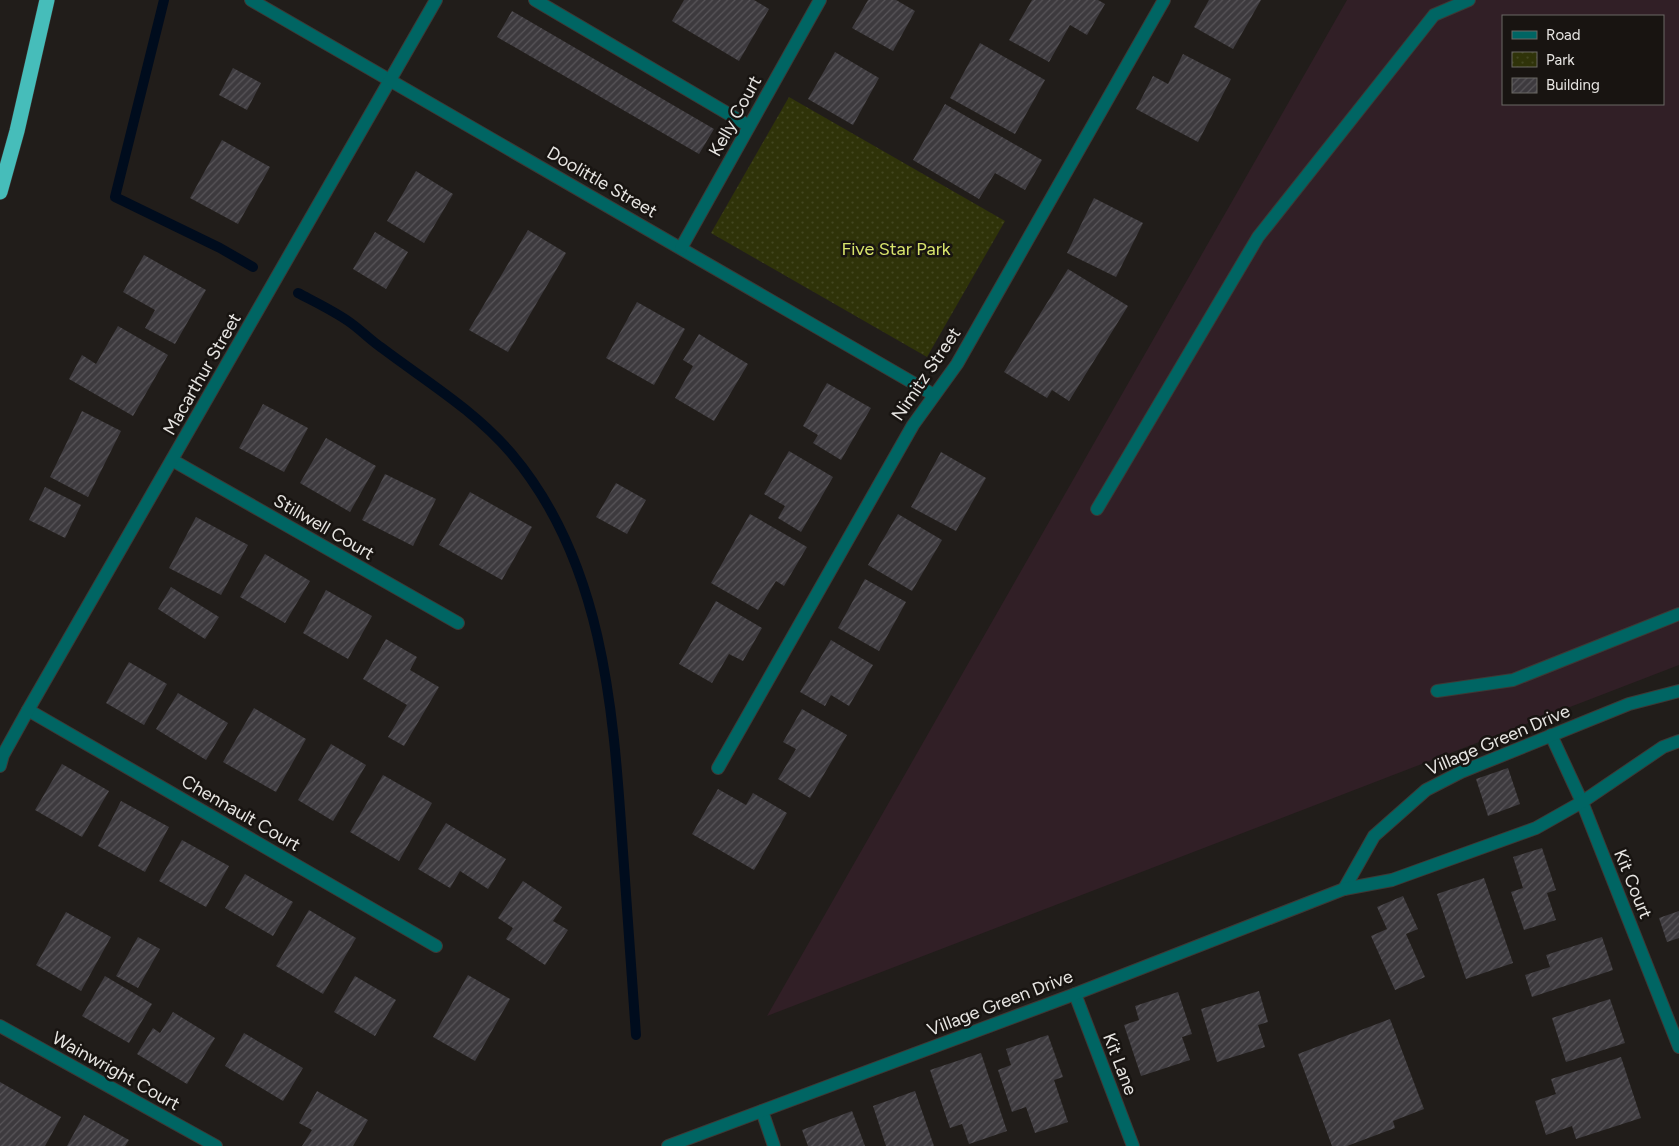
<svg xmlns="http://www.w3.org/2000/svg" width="1679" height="1146" viewBox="0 0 1679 1146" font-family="Figtree,sans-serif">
  <defs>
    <pattern id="park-dots" width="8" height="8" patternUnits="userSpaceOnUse" patternTransform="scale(1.25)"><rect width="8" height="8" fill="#2f3309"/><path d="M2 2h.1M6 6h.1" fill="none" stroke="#434721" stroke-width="1.8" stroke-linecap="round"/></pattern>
    <pattern id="building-hatch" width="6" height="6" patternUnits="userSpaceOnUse" patternTransform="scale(1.25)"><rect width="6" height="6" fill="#3d3a3e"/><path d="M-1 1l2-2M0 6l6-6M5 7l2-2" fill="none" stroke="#59565a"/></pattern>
  </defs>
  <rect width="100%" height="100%" fill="#211d1a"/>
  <path fill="#311f26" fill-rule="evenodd" d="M1347,0h332v665l-912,351zM1503,16h160v88h-160z"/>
  <polygon fill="url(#park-dots)" points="789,97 1005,221 927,357 711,233"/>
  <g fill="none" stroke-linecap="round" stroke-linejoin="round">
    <g stroke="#000c1d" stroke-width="10">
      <polyline points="164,0 115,197 220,248 253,267"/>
      <path d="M298,293c17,9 34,17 50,28 12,8 22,19 34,27 45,34 92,62 129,105 91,107 102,252 111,385 5,66 9,132 14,197"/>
    </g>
  </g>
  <g fill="url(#building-hatch)">
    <polygon points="684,0 754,0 769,9 739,61 672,21"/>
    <polygon points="868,0 896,0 915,11 893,51 852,28"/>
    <polygon points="1032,0 1098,0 1105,4 1087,35 1070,25 1049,62 1009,40"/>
    <polygon points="1209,0 1261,0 1233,49 1194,27"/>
    <polygon points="512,11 714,129 699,154 497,37"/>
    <polygon points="980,43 1045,80 1015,134 950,98"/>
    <polygon points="835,52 879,78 853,125 808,99"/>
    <polygon points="1183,54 1231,79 1198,142 1136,109 1153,76 1168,84"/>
    <polygon points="233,68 261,83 247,110 219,95"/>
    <polygon points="945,104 1042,160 1025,190 995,173 979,199 913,160"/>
    <polygon points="222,140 270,167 238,224 190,198"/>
    <polygon points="416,171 453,194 424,243 387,221"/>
    <polygon points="1094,198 1143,223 1116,277 1067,253"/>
    <polygon points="528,230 566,253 508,352 469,330"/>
    <polygon points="375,232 408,252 386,289 353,269"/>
    <polygon points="144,255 206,290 175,344 145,328 155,310 123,292"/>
    <polygon points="1068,269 1128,306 1069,401 1052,390 1047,398 1004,372"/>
    <polygon points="637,302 685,329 654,385 606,358"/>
    <polygon points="118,326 168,355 133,416 69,379 82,355 96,364"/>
    <polygon points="699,334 748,364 714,421 675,398 693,366 683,360"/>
    <polygon points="827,383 871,408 841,460 813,443 818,435 803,426"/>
    <polygon points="263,404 308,428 284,472 239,448"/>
    <polygon points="82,411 121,431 88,497 50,477"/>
    <polygon points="326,438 376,466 350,512 300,483"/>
    <polygon points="789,451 833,477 801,532 778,518 785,506 764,494"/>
    <polygon points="941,452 986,478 956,531 911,507"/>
    <polygon points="385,474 436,499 413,546 362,520"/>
    <polygon points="616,483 646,500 627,534 596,517"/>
    <polygon points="45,487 81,505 65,538 29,520"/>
    <polygon points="470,492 532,527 502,580 439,545"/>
    <polygon points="750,514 807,547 784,586 776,581 758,610 711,583"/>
    <polygon points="898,514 942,540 912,591 868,565"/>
    <polygon points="196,517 248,545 221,595 169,568"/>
    <polygon points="265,554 310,581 285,623 240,597"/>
    <polygon points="865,579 906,602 879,651 838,628"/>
    <polygon points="171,587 219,617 205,639 158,609"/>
    <polygon points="326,590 372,616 348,659 303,633"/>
    <polygon points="716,601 762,628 743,661 729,654 712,683 679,664"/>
    <polygon points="386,639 417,657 410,670 439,687 404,746 388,737 407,705 363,679"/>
    <polygon points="831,640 873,665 849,706 831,695 825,706 800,692"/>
    <polygon points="129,662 167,684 144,725 106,703"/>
    <polygon points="178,693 228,723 206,760 156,729"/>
    <polygon points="254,708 306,739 276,792 223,762"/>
    <polygon points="802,709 847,735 810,798 778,779 796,749 783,742"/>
    <polygon points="331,744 366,765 333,821 298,800"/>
    <polygon points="62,764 109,791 82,837 35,810"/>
    <polygon points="1508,768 1520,804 1488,816 1476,779"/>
    <polygon points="383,775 432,803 399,861 350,832"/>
    <polygon points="718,789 746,805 753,793 787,813 754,870 692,834"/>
    <polygon points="121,801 169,827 145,872 98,846"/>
    <polygon points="446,823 506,859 488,889 460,871 450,888 418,869"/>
    <polygon points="182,840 229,866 206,907 159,881"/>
    <polygon points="1542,848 1556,890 1547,893 1556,920 1524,930 1511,892 1523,888 1513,857"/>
    <polygon points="245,874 293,902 273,936 225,908"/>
    <polygon points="1484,878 1513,963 1466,979 1437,894"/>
    <polygon points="523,881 562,907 553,921 568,930 545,965 506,939 513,928 498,918"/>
    <polygon points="1403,896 1418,929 1406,934 1425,977 1395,990 1371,936 1387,929 1377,907"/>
    <polygon points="309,910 356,938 323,994 276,966"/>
    <polygon points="1679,911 1679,938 1667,942 1659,918"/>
    <polygon points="66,912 111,937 81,991 36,965"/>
    <polygon points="138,937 160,949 138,988 116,976"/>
    <polygon points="1602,937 1613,970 1532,997 1525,975 1550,967 1546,955"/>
    <polygon points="468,975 510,999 475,1061 433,1037"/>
    <polygon points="105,976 152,1004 129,1043 82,1016"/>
    <polygon points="355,976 396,1000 375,1036 334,1012"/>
    <polygon points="1259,991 1268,1022 1258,1025 1265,1047 1217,1062 1201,1009"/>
    <polygon points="1178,992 1192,1034 1182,1037 1190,1060 1141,1076 1124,1025 1139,1020 1135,1006"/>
    <polygon points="1610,999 1625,1043 1566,1062 1552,1018"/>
    <polygon points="173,1012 215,1038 187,1084 137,1054 153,1028 160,1033"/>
    <polygon points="1390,1019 1424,1109 1393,1121 1395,1128 1347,1146 1332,1146 1298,1054"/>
    <polygon points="244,1033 303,1068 283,1101 225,1066"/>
    <polygon points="1048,1035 1063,1077 1054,1080 1068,1122 1035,1133 1026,1107 1012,1112 998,1070 1011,1065 1006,1049"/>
    <polygon points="981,1053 1007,1131 969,1144 962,1124 950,1128 930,1070"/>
    <polygon points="1621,1057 1641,1118 1576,1139 1572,1126 1546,1135 1535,1101 1556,1094 1551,1079"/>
    <polygon points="0,1082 61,1117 45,1146 0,1146"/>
    <polygon points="317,1091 368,1120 353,1146 302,1146 312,1130 299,1123"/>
    <polygon points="915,1091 934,1146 886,1146 873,1106"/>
    <polygon points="852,1111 865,1146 808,1146 802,1130"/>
    <polygon points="84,1115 129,1140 125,1146 67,1146"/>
  </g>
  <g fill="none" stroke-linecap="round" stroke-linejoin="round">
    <g stroke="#3d3936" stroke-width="14">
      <g id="lane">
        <polyline points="535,0 749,126"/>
        <polyline points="1097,509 1258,237 1434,15 1469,0"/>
        <polyline points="1437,691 1513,680 1679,614"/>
      </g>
    </g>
    <g stroke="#3d3936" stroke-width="14">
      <g id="street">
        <polyline points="251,0 934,395"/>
        <polyline points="681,248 820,0"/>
        <polyline points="172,460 458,623"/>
        <polyline points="28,710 436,946"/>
        <polyline points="1551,735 1582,802 1679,1047"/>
        <polyline points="0,766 3,755 28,710 436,0"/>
        <polyline points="718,768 913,425 957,364 1164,0"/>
        <polyline points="1344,889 1374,836 1426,790 1461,772 1629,704 1679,691"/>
        <polyline points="1075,994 1133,1146"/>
        <polyline points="0,1026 216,1146"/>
        <polyline points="762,1111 774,1146"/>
        <polyline points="668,1146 1075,994 1344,889 1392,880 1536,828 1582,802 1663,747 1679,741"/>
      </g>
    </g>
    <g stroke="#3d3936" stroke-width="16">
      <polyline id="highway" points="0,192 17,131 47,0"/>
    </g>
    <use href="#lane" stroke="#006563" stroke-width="12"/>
    <use href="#street" stroke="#006563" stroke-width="12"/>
    <use href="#highway" stroke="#46bdba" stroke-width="15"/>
  </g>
  <g text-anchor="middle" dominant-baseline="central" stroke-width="5" stroke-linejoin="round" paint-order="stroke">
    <g font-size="18" fill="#e7e5e2" stroke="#181411">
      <text transform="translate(735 116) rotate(-61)">Kelly Court</text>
      <text transform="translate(602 182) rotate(30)">Doolittle Street</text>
      <text transform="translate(202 374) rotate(-60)">Macarthur Street</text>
      <text transform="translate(926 374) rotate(-56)">Nimitz Street</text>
      <text transform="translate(324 527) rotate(30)">Stillwell Court</text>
      <text transform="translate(1498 740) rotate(-23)">Village Green Drive</text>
      <text transform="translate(241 813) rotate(30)">Chennault Court</text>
      <text transform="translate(1633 884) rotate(68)">Kit Court</text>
      <text transform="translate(1000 1003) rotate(-21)">Village Green Drive</text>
      <text transform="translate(1120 1064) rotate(69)">Kit Lane</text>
      <text transform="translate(116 1071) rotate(29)">Wainwright Court</text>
    </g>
    <g font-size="18" fill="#d8e46c" stroke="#181411">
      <text x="896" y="249">Five Star Park</text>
    </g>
  </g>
  <rect x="1502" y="15" width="162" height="90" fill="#181411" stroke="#6b6865"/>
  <rect x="1512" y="31" width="25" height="8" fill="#006563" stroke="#6b6865"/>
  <text x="1546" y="40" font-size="15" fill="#e7e5e2">Road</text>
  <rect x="1512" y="52" width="25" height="15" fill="url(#park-dots)" stroke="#6b6865"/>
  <text x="1546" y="65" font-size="15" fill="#e7e5e2">Park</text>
  <rect x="1512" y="78" width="25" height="15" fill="url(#building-hatch)" stroke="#6b6865"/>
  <text x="1546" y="90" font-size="15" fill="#e7e5e2">Building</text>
</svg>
